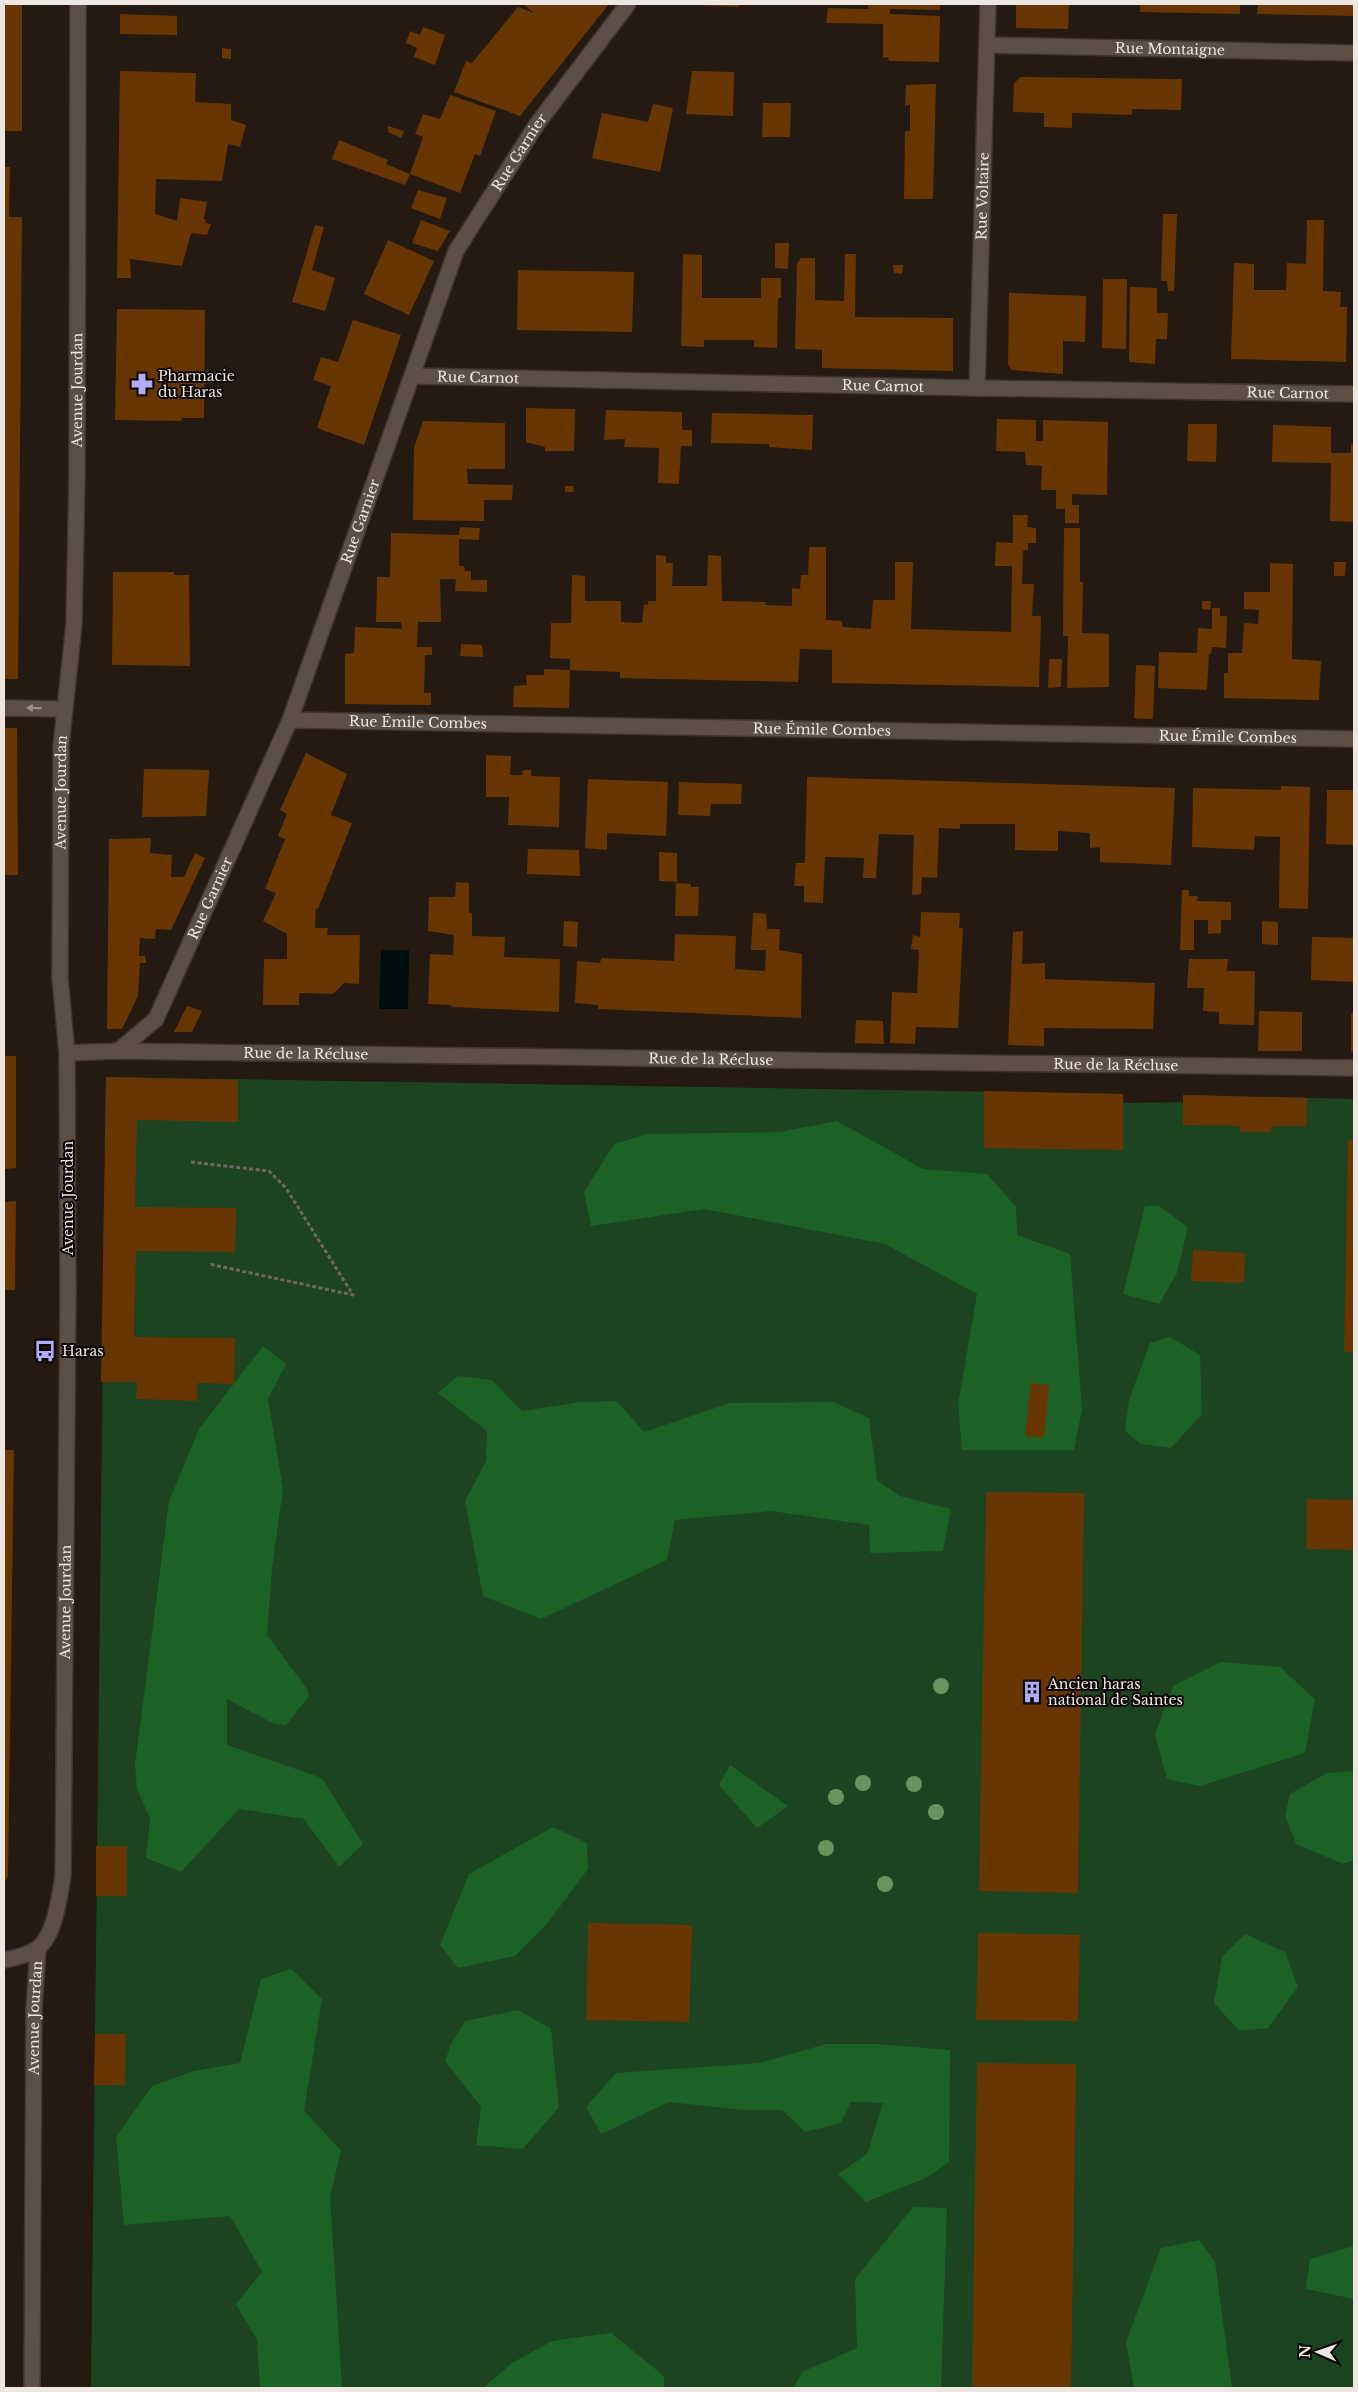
<svg xmlns="http://www.w3.org/2000/svg" width="1358" height="2392" viewBox="0 0 1358 2392" font-family="'Libre Baskerville',serif">
  <rect width="100%" height="100%" fill="#251a11"/>
  <polygon fill="#1c4420" points="106,1077 1123,1094 1123,1103 1184,1102 1184,1095 1354,1099 1354,2388 91,2388"/>
  <g fill="#1c6125">
    <polygon points="837,1121 923,1169 987,1174 1016,1207 1017,1235 1070,1254 1082,1409 1074,1450 962,1450 958,1405 977,1294 885,1244 704,1209 591,1226 584,1192 614,1144 647,1134 780,1132"/>
    <polygon points="1145,1206 1159,1206 1188,1227 1177,1273 1159,1304 1123,1294"/>
    <polygon points="1170,1337 1200,1355 1202,1414 1171,1448 1141,1444 1125,1431 1129,1400 1150,1343"/>
    <polygon points="263,1346 286,1364 268,1399 283,1489 272,1568 267,1635 307,1689 309,1696 286,1725 274,1724 227,1699 227,1745 322,1778 363,1844 339,1867 304,1819 239,1809 181,1872 146,1858 150,1818 137,1789 135,1765 169,1501 199,1429"/>
    <polygon points="457,1376 492,1380 522,1411 580,1402 617,1401 644,1432 730,1403 833,1402 869,1418 877,1480 900,1496 951,1509 943,1551 870,1553 869,1525 771,1511 675,1520 667,1560 541,1619 483,1596 465,1501 486,1461 487,1431 438,1393"/>
    <polygon points="1221,1662 1280,1667 1315,1699 1305,1753 1200,1786 1167,1779 1155,1734 1173,1686"/>
    <polygon points="730,1765 788,1806 757,1828 719,1785"/>
    <polygon points="1354,1771 1354,1860 1343,1864 1296,1844 1285,1816 1290,1794 1327,1773"/>
    <polygon points="553,1827 587,1843 588,1869 546,1925 515,1956 458,1968 440,1945 469,1874"/>
    <polygon points="1245,1934 1285,1952 1298,1987 1268,2028 1239,2031 1214,2003 1222,1957"/>
    <polygon points="291,1969 322,1999 304,2111 341,2150 330,2197 342,2388 260,2388 257,2340 236,2304 262,2272 230,2216 124,2225 116,2137 152,2086 194,2071 240,2063 261,1979"/>
    <polygon points="518,2010 551,2029 559,2107 523,2149 476,2145 481,2107 445,2061 451,2044 465,2021"/>
    <polygon points="826,2044 878,2044 950,2050 949,2162 926,2178 866,2202 838,2174 867,2154 883,2103 851,2102 841,2123 805,2132 782,2110 743,2110 669,2102 601,2134 586,2107 616,2073 759,2063"/>
    <polygon points="913,2207 947,2208 941,2388 794,2388 802,2372 857,2348 855,2279"/>
    <polygon points="1199,2240 1215,2262 1232,2388 1134,2388 1126,2342 1161,2248"/>
    <polygon points="1354,2246 1354,2299 1306,2289 1310,2259"/>
    <polygon points="611,2333 664,2376 664,2388 483,2388 512,2363 552,2341"/>
  </g>
  <polygon fill="#010e0f" points="381,950 409,950 408,1009 379,1009"/>
  <g fill="#683603">
    <rect x="4" y="4" width="18" height="127"/>
    <polygon points="523,4 609,4 520,116 454,92 466,61 472,63 518,7 534,13"/>
    <polygon points="676,4 740,4 739,7"/>
    <polygon points="868,4 940,4 940,10 890,9 890,14 940,16 939,62 889,61 888,57 883,58 883,24 826,23 828,8 868,9"/>
    <polygon points="1016,4 1069,4 1068,29 1016,28"/>
    <polygon points="1140,4 1240,4 1240,14 1140,12"/>
    <polygon points="1258,4 1354,4 1354,16 1257,14"/>
    <polygon points="120,14 177,16 177,35 120,34"/>
    <polygon points="423,27 445,35 435,65 414,57 417,48 406,43 410,31 420,35"/>
    <polygon points="222,48 231,49 231,59 222,58"/>
    <polygon points="120,71 196,73 195,102 231,104 231,120 246,125 240,147 228,144 222,181 156,179 155,214 177,221 180,198 207,202 204,219 206,220 205,223 211,224 207,235 191,233 182,266 130,259 131,278 117,278"/>
    <polygon points="692,71 734,72 733,116 686,114"/>
    <polygon points="1021,77 1182,79 1181,110 1132,109 1132,115 1072,113 1072,128 1044,127 1044,113 1013,112 1014,83"/>
    <polygon points="936,84 933,199 904,199 905,131 910,131 910,104 905,106 906,85"/>
    <polygon points="450,95 496,111 480,156 475,154 460,193 410,174 423,137 415,134 423,114 440,119"/>
    <polygon points="763,103 791,103 790,137 762,137"/>
    <polygon points="653,104 673,108 660,172 592,158 602,113 648,122"/>
    <polygon points="388,126 404,131 401,138 388,132"/>
    <polygon points="339,140 388,160 386,164 410,174 405,185 332,159"/>
    <polygon points="4,167 10,167 9,217 22,217 18,679 4,679"/>
    <polygon points="418,190 447,198 440,219 411,208"/>
    <polygon points="1163,214 1177,214 1174,291 1168,291 1167,281 1161,281"/>
    <polygon points="421,220 450,231 438,251 412,243"/>
    <polygon points="1307,220 1324,220 1323,291 1341,292 1340,307 1347,307 1346,362 1231,359 1234,263 1254,264 1254,290 1286,290 1287,263 1306,264"/>
    <polygon points="315,225 324,227 312,270 335,278 325,311 292,302"/>
    <polygon points="388,240 434,261 409,315 364,294"/>
    <polygon points="775,243 789,243 788,269 775,268"/>
    <polygon points="683,254 702,255 702,298 761,298 761,278 781,278 781,298 778,298 777,348 754,347 754,340 704,340 704,347 681,346"/>
    <polygon points="845,254 856,254 855,317 953,318 953,371 822,368 822,350 795,349 797,264 801,258 815,258 815,300 844,301"/>
    <polygon points="893,265 903,265 902,274 894,273"/>
    <polygon points="518,270 634,272 632,332 517,330"/>
    <polygon points="1103,279 1127,279 1126,349 1102,348"/>
    <polygon points="1130,287 1157,288 1157,313 1168,313 1167,339 1156,339 1155,364 1129,362"/>
    <polygon points="1009,293 1086,296 1085,342 1063,341 1063,374 1011,370 1008,364"/>
    <polygon points="117,309 205,310 204,418 182,418 181,421 115,420"/>
    <polygon points="353,320 401,335 364,445 317,428 331,386 313,380 321,357 338,362"/>
    <polygon points="526,408 575,409 574,451 545,451 545,447 526,442"/>
    <polygon points="606,410 682,412 682,430 692,430 692,446 681,446 679,484 658,483 659,448 624,447 625,439 604,440"/>
    <polygon points="712,413 813,415 812,450 769,447 769,444 711,443"/>
    <polygon points="997,419 1036,420 1036,441 1043,441 1043,420 1108,422 1107,495 1072,494 1072,505 1079,505 1079,523 1065,523 1065,509 1056,509 1056,490 1041,490 1042,466 1026,465 1025,452 996,451"/>
    <polygon points="423,421 505,423 505,469 467,469 468,484 513,485 512,500 484,500 484,521 413,520 414,448"/>
    <polygon points="1188,424 1217,424 1216,462 1187,461"/>
    <polygon points="1273,425 1331,427 1331,453 1351,453 1351,444 1354,444 1354,522 1330,521 1331,463 1272,462"/>
    <polygon points="565,486 574,486 573,492 565,492"/>
    <polygon points="1013,515 1028,515 1027,527 1036,528 1036,543 1028,543 1028,550 1023,551 1022,584 1034,584 1032,616 1041,616 1039,687 832,683 832,650 800,649 798,682 620,678 620,672 570,670 570,659 550,658 551,623 571,623 572,575 585,576 585,601 621,601 621,622 642,623 644,604 648,605 648,601 656,601 656,555 666,556 666,563 673,563 672,586 707,586 708,555 721,556 722,601 766,602 765,605 792,606 792,588 800,589 801,575 808,575 809,547 826,547 826,620 842,621 843,627 871,629 873,600 895,600 895,562 913,562 911,629 1011,632 1012,566 995,566 996,542 1013,543"/>
    <polygon points="460,527 480,528 479,540 459,539 459,566 464,566 465,571 471,571 471,580 487,580 487,592 455,591 456,579 440,579 441,622 418,622 417,647 432,647 432,655 425,655 424,693 431,693 431,705 345,704 345,654 354,653 355,627 402,629 401,622 376,622 377,577 390,577 391,533 459,535"/>
    <polygon points="1064,528 1080,528 1080,582 1083,582 1082,633 1109,634 1109,687 1067,688 1068,636 1063,636"/>
    <polygon points="1334,562 1346,562 1345,576 1334,576"/>
    <polygon points="1270,563 1293,564 1292,659 1321,661 1319,700 1224,698 1224,673 1228,673 1228,653 1242,653 1244,623 1258,624 1259,610 1244,609 1244,592 1270,592"/>
    <polygon points="113,572 174,572 174,575 189,575 190,666 112,665"/>
    <polygon points="1202,601 1211,601 1210,610 1202,609"/>
    <polygon points="1212,608 1220,608 1220,616 1227,616 1226,648 1212,647 1211,654 1209,654 1207,690 1158,688 1159,652 1197,653 1198,628 1212,629"/>
    <polygon points="461,644 482,645 483,657 460,656"/>
    <polygon points="1049,659 1062,659 1061,687 1048,688"/>
    <polygon points="1136,665 1155,666 1153,719 1134,718"/>
    <polygon points="544,669 570,670 569,708 513,707 514,686 527,685 526,675 544,675"/>
    <polygon points="4,728 17,728 18,875 4,875"/>
    <polygon points="306,753 347,774 331,815 352,823 318,909 316,908 315,928 328,928 327,935 360,935 359,984 344,983 333,994 299,993 299,1005 263,1005 264,959 287,959 287,934 263,921 276,893 265,889 285,839 278,836 287,814 280,810"/>
    <polygon points="486,755 511,756 510,775 522,775 523,770 531,770 531,776 560,777 559,827 508,825 509,797 486,797"/>
    <polygon points="144,769 209,770 206,816 142,817"/>
    <polygon points="807,777 1175,788 1171,865 1100,862 1100,847 1090,848 1090,833 1058,831 1058,851 1015,850 1015,824 960,824 960,829 939,828 937,878 922,877 921,894 912,895 914,835 879,834 876,878 863,878 864,858 825,857 823,903 804,902 804,886 794,886 796,863 805,863"/>
    <polygon points="588,779 668,782 666,836 607,833 607,850 585,848"/>
    <polygon points="679,782 742,784 741,804 711,804 710,816 678,815"/>
    <polygon points="1281,786 1310,787 1308,909 1279,908 1280,837 1255,836 1254,850 1192,847 1193,788 1281,790"/>
    <polygon points="1327,790 1354,790 1354,845 1326,844"/>
    <polygon points="151,838 150,853 172,855 171,877 184,877 195,853 205,858 171,930 156,929 155,939 140,938 139,956 145,956 146,963 140,963 138,996 122,1029 107,1029 109,839"/>
    <polygon points="528,849 579,850 580,876 527,874"/>
    <polygon points="659,852 677,853 677,882 659,881"/>
    <polygon points="456,882 469,883 469,913 472,913 472,936 505,937 504,957 560,959 559,1012 452,1007 451,1005 428,1004 430,954 453,955 454,935 428,931 429,897 455,897"/>
    <polygon points="676,883 691,884 691,887 699,887 698,916 675,916"/>
    <polygon points="1182,890 1189,890 1189,896 1198,896 1197,901 1231,902 1231,920 1221,920 1221,933 1208,934 1208,920 1194,920 1194,950 1180,950"/>
    <polygon points="921,912 960,913 959,928 963,928 958,1028 916,1027 915,1044 890,1043 892,992 917,993 919,950 911,949 913,935 920,937"/>
    <polygon points="753,913 766,914 767,929 780,929 779,950 802,954 801,1018 598,1009 598,1005 575,1003 577,961 600,963 601,958 674,961 675,934 736,936 735,969 765,971 766,950 751,950"/>
    <polygon points="564,921 578,922 577,947 563,946"/>
    <polygon points="1262,921 1278,922 1278,945 1262,944"/>
    <polygon points="1023,931 1022,964 1045,963 1045,979 1155,983 1153,1029 1044,1028 1044,1046 1008,1045 1013,932"/>
    <polygon points="1312,937 1354,938 1354,982 1311,980"/>
    <polygon points="1189,959 1228,959 1227,971 1255,971 1254,1025 1219,1024 1219,1012 1203,1011 1204,988 1187,988"/>
    <polygon points="187,1006 202,1011 192,1032 174,1032"/>
    <polygon points="1354,1009 1354,1052 1351,1052 1351,1015"/>
    <polygon points="1259,1011 1302,1012 1302,1051 1258,1051"/>
    <polygon points="856,1020 883,1021 884,1044 855,1043"/>
    <polygon points="4,1056 16,1056 16,1168 4,1169"/>
    <polygon points="106,1077 238,1080 238,1122 137,1120 135,1207 236,1208 235,1252 136,1251 134,1337 235,1338 234,1384 197,1383 197,1401 136,1399 137,1382 101,1382"/>
    <polygon points="984,1091 1123,1094 1123,1150 984,1148"/>
    <polygon points="1183,1095 1307,1098 1306,1126 1271,1126 1271,1132 1240,1132 1240,1126 1183,1125"/>
    <polygon points="1348,1140 1354,1140 1354,1352 1344,1352"/>
    <polygon points="16,1201 15,1290 4,1290 4,1202"/>
    <polygon points="1193,1250 1245,1253 1244,1283 1191,1281"/>
    <polygon points="1031,1383 1049,1385 1044,1438 1025,1436"/>
    <polygon points="4,1450 14,1450 8,1877 4,1882"/>
    <polygon points="986,1492 1084,1493 1078,1893 979,1891"/>
    <polygon points="1307,1499 1354,1500 1354,1550 1306,1549"/>
    <rect x="96" y="1846" width="31" height="50"/>
    <polygon points="588,1923 692,1925 689,2022 586,2020"/>
    <polygon points="978,1933 1080,1935 1078,2021 976,2020"/>
    <polygon points="95,2034 126,2034 125,2085 94,2085"/>
    <polygon points="977,2063 1076,2064 1071,2388 972,2388"/>
  </g>
  <g fill="none" stroke-linecap="round" stroke-linejoin="round">
    <g stroke="#3f3632" stroke-width="18">
      <g id="minor">
        <path id="s1" d="M988,45l366,8"/>
        <path id="s2" d="M412,376l565,12 377,6"/>
        <path id="s3" d="M977,388l11,-384"/>
        <polyline points="4,708 65,709"/>
        <path id="s4" d="M290,720l1064,19"/>
        <path id="s5" d="M118,1051l38,-32 134,-299 166,-469 81,-127 91,-120"/>
        <path id="s6" d="M67,1053l51,-2 1236,17"/>
        <path id="s7" d="M32,2388l2,-379 4,-61"/>
      </g>
    </g>
    <g stroke="#3f3632" stroke-width="18">
      <g id="secondary">
        <path id="s8" d="M4,1960c11,-2 24,-5 33,-11 18,-13 23,-54 26,-74l5,-582 -1,-240 -7,-75 1,-232 13,-122 3,-148 1,-472"/>
      </g>
    </g>
    <polyline stroke="#71675f" stroke-width="3" stroke-dasharray="4 2.5" stroke-linecap="butt" points="191,1162 269,1171 286,1188 353,1295 209,1264"/>
    <use href="#minor" stroke="#5d4f46" stroke-width="15"/>
    <use href="#secondary" stroke="#5d4f46" stroke-width="15"/>
  </g>
  <g fill="#689461">
    <circle cx="941" cy="1686" r="8"/>
    <circle cx="863" cy="1783" r="8"/>
    <circle cx="914" cy="1784" r="8"/>
    <circle cx="836" cy="1797" r="8"/>
    <circle cx="936" cy="1812" r="8"/>
    <circle cx="826" cy="1848" r="8"/>
    <circle cx="885" cy="1884" r="8"/>
  </g>
  <defs><path id="oneway-solid" d="M-6-.8H1V-3.2L6.5 0L1 3.2V.8H-6Z" transform="scale(1.25)"/></defs>
  <use fill="#9e938b" href="#oneway-solid" transform="translate(34 708) rotate(-179)"/>
  <defs>
    <g id="pharmacy-bare" transform="scale(1.725)"><path d="M-2-6h4v4h4v4h-4v4h-4v-4h-4v-4h4Z" fill="#b3adf9" stroke="#0b0604" stroke-width="2.5" paint-order="stroke"/></g>
    <g id="bus-bare" transform="scale(1.725)"><path d="M-5-6H5V4H4V6H2V4H-2V6H-4V4H-5ZM-3.5-4V0h7V-4ZM-3.5 1.2v1.5H-2V1.2ZM2 1.2v1.5H3.5V1.2Z" fill="#b3adf9" stroke="#0b0604" stroke-width="2.5" paint-order="stroke"/></g>
    <g id="building-bare" transform="scale(1.725)"><path d="M-4-6H4V6H1V3H-1V6H-4ZM-2.5-4.3h1.7v1.8h-1.7ZM.8-4.3h1.7v1.8H.8ZM-2.5-1h1.7V.8h-1.7ZM.8-1h1.7V.8H.8Z" fill="#b3adf9" stroke="#0b0604" stroke-width="2.5" paint-order="stroke"/></g>
  </defs>
  <g fill-rule="evenodd">
    <use href="#pharmacy-bare" x="142" y="384"/>
    <use href="#bus-bare" x="45" y="1351"/>
    <use href="#building-bare" x="1032" y="1692"/>
  </g>
  <g text-anchor="middle" dominant-baseline="central" stroke-width="4" stroke-linejoin="round" paint-order="stroke">
    <g font-size="14" fill="#eee6e0" stroke="#0b0604">
      <text stroke="none"><textPath href="#s1" startOffset="182">Rue Montaigne</textPath></text>
      <text stroke="none"><textPath href="#s5" startOffset="992">Rue Garnier</textPath></text>
      <text stroke="none"><textPath href="#s3" startOffset="192">Rue Voltaire</textPath></text>
      <text stroke="none"><textPath href="#s2" startOffset="66">Rue Carnot</textPath></text>
      <text stroke="none"><textPath href="#s2" startOffset="471">Rue Carnot</textPath></text>
      <text stroke="none"><textPath href="#s8" startOffset="1601">Avenue Jourdan</textPath></text>
      <text stroke="none"><textPath href="#s2" startOffset="876">Rue Carnot</textPath></text>
      <text stroke="none"><textPath href="#s5" startOffset="588">Rue Garnier</textPath></text>
      <text stroke="none"><textPath href="#s4" startOffset="128">Rue Émile Combes</textPath></text>
      <text stroke="none"><textPath href="#s4" startOffset="532">Rue Émile Combes</textPath></text>
      <text stroke="none"><textPath href="#s4" startOffset="938">Rue Émile Combes</textPath></text>
      <text stroke="none"><textPath href="#s8" startOffset="1198">Avenue Jourdan</textPath></text>
      <text stroke="none"><textPath href="#s5" startOffset="182">Rue Garnier</textPath></text>
      <text stroke="none"><textPath href="#s6" startOffset="239">Rue de la Récluse</textPath></text>
      <text stroke="none"><textPath href="#s6" startOffset="644">Rue de la Récluse</textPath></text>
      <text stroke="none"><textPath href="#s6" startOffset="1049">Rue de la Récluse</textPath></text>
      <text transform="translate(68 1198) rotate(-90)">Avenue Jourdan</text>
      <text stroke="none"><textPath href="#s8" startOffset="388">Avenue Jourdan</textPath></text>
      <text stroke="none"><textPath href="#s7" startOffset="370">Avenue Jourdan</textPath></text>
    </g>
    <g font-size="14" fill="#eee6e0" stroke="#0b0604" text-anchor="start">
      <text x="158" y="376">Pharmacie<tspan x="158" dy="16">du Haras</tspan></text>
      <text x="62" y="1351">Haras</text>
      <text x="1048" y="1684">Ancien haras<tspan x="1048" dy="16">national de Saintes</tspan></text>
    </g>
  </g>
  <rect width="1358" height="2392" fill="none" stroke="#eee6e0" stroke-width="10"/>
  <g transform="translate(1318 2352) rotate(272)" stroke="#0b0604" stroke-width="4" paint-order="stroke">
  <path d="M0-4L9 19L0 12L-9 19Z" fill="#eee6e0"/>
  <text y="-8" font-size="14" font-weight="bold" text-anchor="middle" fill="#eee6e0">N</text>
  </g>
</svg>
